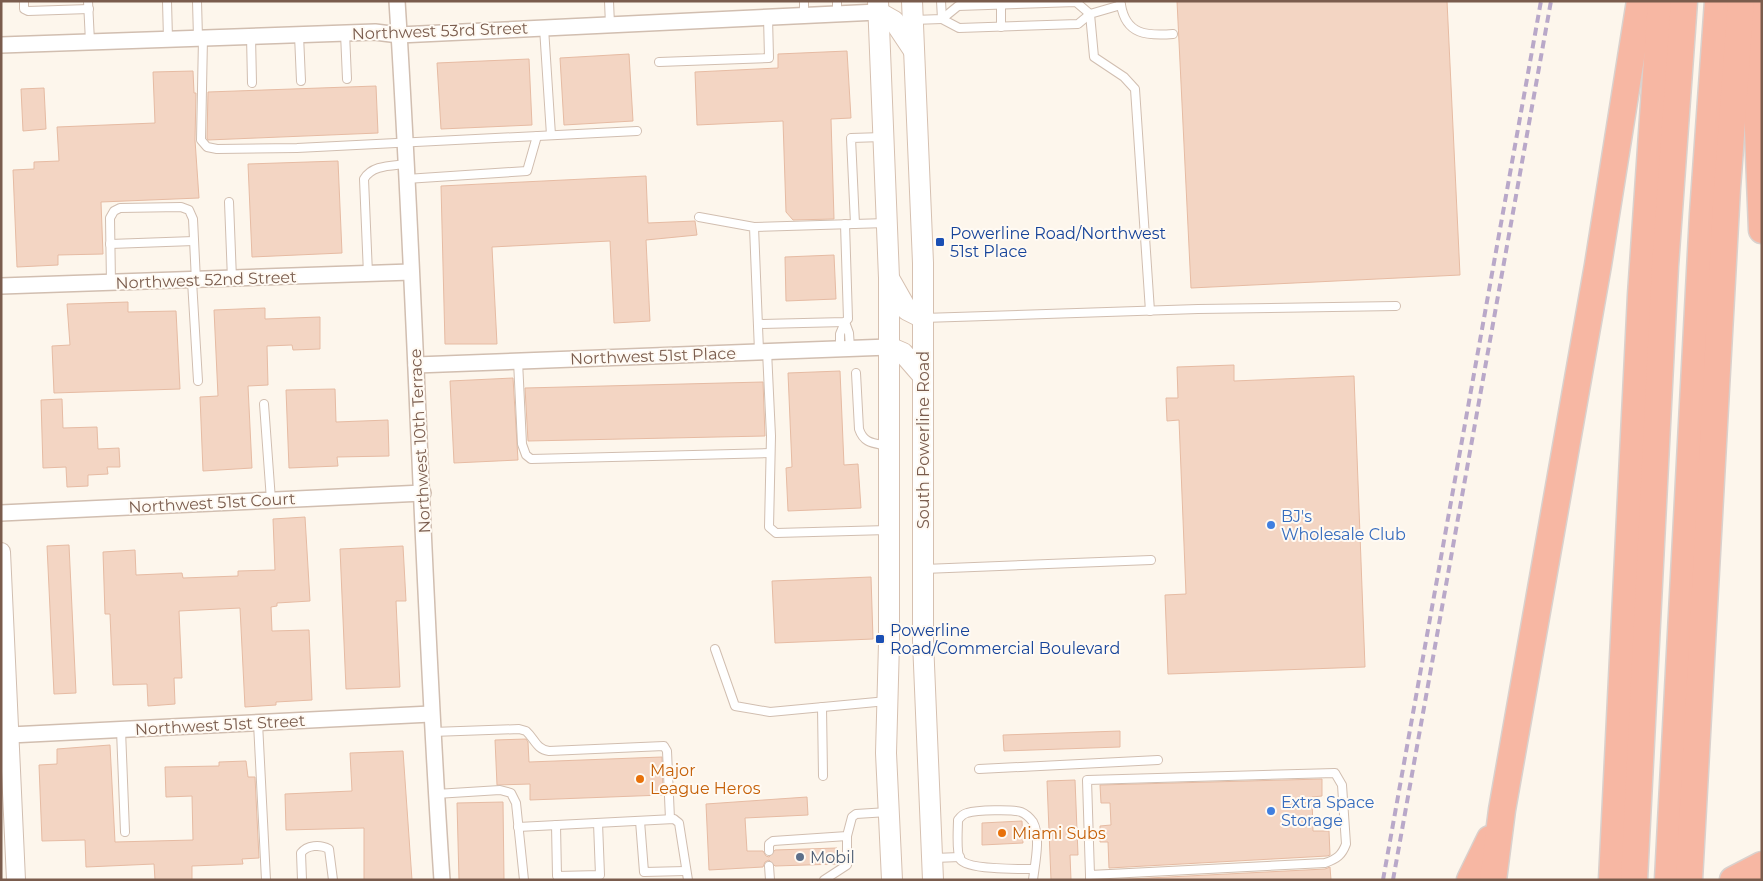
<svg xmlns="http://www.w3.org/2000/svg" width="1763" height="881" viewBox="0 0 1763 881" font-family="Montserrat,sans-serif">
  <rect width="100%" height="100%" fill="#fdf6ec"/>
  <g fill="#f3d5c3" stroke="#e6bba3">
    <polygon points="1177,1 1447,1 1460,275 1191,288"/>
    <polygon points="847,51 851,118 831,119 834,219 793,220 786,212 783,121 697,125 695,72 778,68 778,54"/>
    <polygon points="629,54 633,121 564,125 560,58"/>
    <polygon points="529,59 532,125 441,129 437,63"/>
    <polygon points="193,71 194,93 196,93 195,140 199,198 101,202 103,254 58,255 58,265 17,267 13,170 34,169 34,162 59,161 57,127 155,123 153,72"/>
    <polygon points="376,86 378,133 208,140 207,138 208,92"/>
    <polygon points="44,88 46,129 23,131 21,89"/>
    <polygon points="338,161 342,253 252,257 248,164"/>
    <polygon points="646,176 648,223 695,221 697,235 646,240 650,321 614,323 610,241 492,247 497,344 445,344 441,186"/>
    <polygon points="834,255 836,299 786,301 785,257"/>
    <polygon points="128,302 128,312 176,311 180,389 54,393 52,346 70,345 67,304"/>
    <polygon points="265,308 265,319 320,317 320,349 293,350 292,345 267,346 268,385 248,386 252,468 203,471 200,397 218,396 214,310"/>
    <polygon points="1234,365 1234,381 1354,376 1365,667 1168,674 1165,595 1186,594 1179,420 1167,421 1166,398 1178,398 1177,367"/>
    <polygon points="840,371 844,465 858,464 861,508 788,511 786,468 792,467 788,373"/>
    <polygon points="513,378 518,460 454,463 450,381"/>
    <polygon points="763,382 765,436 528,441 525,388"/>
    <polygon points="335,389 336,422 388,420 389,456 337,457 338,466 289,468 286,390"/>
    <polygon points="62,399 63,428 97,427 98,449 119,448 120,467 107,467 108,474 88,475 88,486 67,487 66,467 43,468 41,400"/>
    <polygon points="305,517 310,601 277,603 277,606 271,607 272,631 309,630 312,700 276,702 276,705 245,707 240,608 179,611 182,678 174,678 175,704 148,706 147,684 113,685 110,614 105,614 103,552 135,550 136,575 182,573 183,578 238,576 238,571 275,570 273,519"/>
    <polygon points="69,545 76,693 54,694 47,546"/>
    <polygon points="403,546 406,601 396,601 400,687 346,689 340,549"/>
    <polygon points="871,577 873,639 775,643 772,581"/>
    <polygon points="1120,731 1120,747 1004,751 1003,735"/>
    <polygon points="526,739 528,742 529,762 662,757 663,795 530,800 530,784 497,785 495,740"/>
    <polygon points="110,745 115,842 193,840 192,796 166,797 165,767 219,766 219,762 246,761 248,777 255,777 259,858 242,859 243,864 192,866 192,880 155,880 154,864 86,867 85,840 42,841 39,765 57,764 57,749"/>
    <polygon points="403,751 412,880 364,880 364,828 286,830 285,794 352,791 350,753"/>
    <polygon points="1322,779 1322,796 1312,797 1313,831 1329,831 1330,855 1327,856 1109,868 1108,842 1100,842 1100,826 1111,825 1110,803 1101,803 1100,785"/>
    <polygon points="1075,780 1078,855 1070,855 1071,880 1051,880 1047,781"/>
    <polygon points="807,797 808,815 745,818 747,851 763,851 766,856 769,857 775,850 837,848 838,864 775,866 769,860 765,862 763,867 709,870 706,804"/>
    <polygon points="503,802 504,880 459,880 457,803"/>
    <polygon points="1022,821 1023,843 982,845 982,823"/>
    <polygon points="1330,867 1331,880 1110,880 1325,869"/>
  </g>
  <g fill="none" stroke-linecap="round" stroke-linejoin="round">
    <g stroke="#d1beb0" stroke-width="10">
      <g id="service">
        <polyline points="24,1 24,9 28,11 89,9"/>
        <polyline points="88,1 90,42"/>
        <polyline points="167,1 168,39"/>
        <polyline points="197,1 198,38"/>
        <polyline points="609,1 610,25"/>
        <polyline points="804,1 804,15"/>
        <polyline points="837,1 837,13"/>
        <polyline points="1120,1 1121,5 1090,14 1094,57 1124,77 1135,89 1150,311"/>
        <polygon points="1076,2 1090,14 1078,24 959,28 942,19 958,6"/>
        <polyline points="1001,5 1001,27"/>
        <path d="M1121,5c5,30 26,31 52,29"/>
        <polyline points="913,20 942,19 941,1"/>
        <polyline points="544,28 551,135"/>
        <polyline points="345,33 347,79"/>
        <polyline points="299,35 301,81"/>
        <polyline points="251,36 252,83"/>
        <polyline points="203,38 201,140 207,147 217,149 297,148 637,131"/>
        <polyline points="659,62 769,58 768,17"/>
        <polyline points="406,179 527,171 537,136"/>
        <polyline points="229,202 232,279"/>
        <polyline points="699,217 754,227 759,351"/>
        <polyline points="855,224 851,138 883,137"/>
        <polyline points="754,227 887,223"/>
        <polyline points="110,244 194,241"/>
        <path d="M368,274l-4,-95c8,-14 27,-13 42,-15"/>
        <polyline points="192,281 198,381"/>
        <polyline points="111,284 110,218 114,211 120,208 181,207 189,210 193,219 196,281"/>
        <polyline points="923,318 1198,309 1396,306"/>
        <polyline points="758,324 845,322 848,319 845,224"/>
        <polyline points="840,348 840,334 845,322 849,333 850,348"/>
        <polyline points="767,351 771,436 769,527 776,533 888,530"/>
        <polyline points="518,361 522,444 526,455 531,459 770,453"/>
        <path d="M856,373l3,56c5,15 15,14 29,17"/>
        <polyline points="264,404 271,500"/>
        <polyline points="924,569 1151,560"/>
        <polyline points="715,649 735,706 770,712 887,701"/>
        <polyline points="822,707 823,776"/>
        <polyline points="258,723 266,880"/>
        <polyline points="121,730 125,832"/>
        <path d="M432,732l87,-3 7,2c9,8 10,18 23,20l115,-5 3,5 3,68"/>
        <polyline points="979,769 1158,760"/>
        <polyline points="436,794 500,790 511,793 516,803 524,880"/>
        <polyline points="640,821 644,872 686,871"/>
        <polyline points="556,825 557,876 600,875 598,823"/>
        <polyline points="518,827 674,819 679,823 688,880"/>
        <polyline points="769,851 769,844 773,841 847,836 852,817 856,814 888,812"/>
        <polyline points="934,858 960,857"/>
        <polyline points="769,866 770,880"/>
        <path d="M1090,875l235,-12c12,-4 17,-8 21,-19l-4,-59 -7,-12 -248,7 3,95v5"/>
        <path d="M302,880l-1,-27c6,-8 19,-9 28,-4l4,31"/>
        <polyline points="824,880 847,865 847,836"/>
        <path d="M1033,880c2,-17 8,-43 0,-58 -3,-4 -7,-8 -12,-10 -9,-3 -44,-2 -54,1 -4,1 -6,3 -9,7 0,8 -2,32 2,39 7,11 61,10 74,10"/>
      </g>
    </g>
    <g stroke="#d1beb0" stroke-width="18">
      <g id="minor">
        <path d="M397,1c19,293 25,586 45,879"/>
        <polyline points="1,45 375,32 399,35 878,12"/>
        <polyline points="1,286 411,272"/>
        <polyline points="416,365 889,347"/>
        <polyline points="1,513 423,493"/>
        <polyline points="10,735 431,714"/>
      </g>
    </g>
    <g stroke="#d1beb0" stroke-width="20">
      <polyline id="tertiary" points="1,552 16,880"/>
    </g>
    <g stroke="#d6c0b0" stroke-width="22">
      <g id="secondary">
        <polyline points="878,1 889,278 889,643 886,753 892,880"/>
        <polyline points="912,1 923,263 923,641 933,880"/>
        <polyline points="878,12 894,21 914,51"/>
        <polyline points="890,280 907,310 923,318"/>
        <polyline points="889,347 903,353 923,376"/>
      </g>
    </g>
    <g stroke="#dad1cd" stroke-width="29">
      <g id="motorway">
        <polyline points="1758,1 1757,104 1762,230"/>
        <polyline points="1470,880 1490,839"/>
        <polyline points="1493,880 1502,810 1598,265 1640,1"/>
        <polyline points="1612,880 1641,295 1661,1"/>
        <polyline points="1634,880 1665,266 1684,1"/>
        <polyline points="1668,880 1703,214 1718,1"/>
        <polyline points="1689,880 1727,188 1741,1"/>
        <polyline points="1733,880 1762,865"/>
      </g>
    </g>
    <use href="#service" stroke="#fff" stroke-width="8"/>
    <use href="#minor" stroke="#fff" stroke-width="15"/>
    <use href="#tertiary" stroke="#fff" stroke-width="18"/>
    <use href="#secondary" stroke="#fff" stroke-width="20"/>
    <use href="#motorway" stroke="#f7b7a3" stroke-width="26"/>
    <g stroke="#b9a8c9" stroke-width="4" stroke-dasharray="8 5" stroke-linecap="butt">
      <polyline points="1383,880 1541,1"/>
      <polyline points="1393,880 1551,1"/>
    </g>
  </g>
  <g fill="#1a4fb4" stroke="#fffaf3" stroke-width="2">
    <rect x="935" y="237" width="10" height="10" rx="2.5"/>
    <rect x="875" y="634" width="10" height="10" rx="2.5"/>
  </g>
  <g fill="#3f7fe0" stroke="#fffaf3" stroke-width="2">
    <circle cx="1271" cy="525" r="5"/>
    <circle cx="1271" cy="811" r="5"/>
  </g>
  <g fill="#e8710a" stroke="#fffaf3" stroke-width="2">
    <circle cx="640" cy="779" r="5"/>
    <circle cx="1002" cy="833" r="5"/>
  </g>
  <circle fill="#5c6f8a" stroke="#fffaf3" stroke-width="2" cx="800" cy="857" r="5"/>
  <g text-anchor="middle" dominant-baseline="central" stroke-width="4" stroke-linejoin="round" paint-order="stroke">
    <g font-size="16" fill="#7a5c4d" stroke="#fffaf3">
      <text transform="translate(440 31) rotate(-2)">Northwest 53rd Street</text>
      <text transform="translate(206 280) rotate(-2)">Northwest 52nd Street</text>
      <text transform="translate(653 356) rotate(-2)">Northwest 51st Place</text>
      <text transform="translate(923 440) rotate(-90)">South Powerline Road</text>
      <text transform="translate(420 441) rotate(-93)">Northwest 10th Terrace</text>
      <text transform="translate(212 503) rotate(-3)">Northwest 51st Court</text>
      <text transform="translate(220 725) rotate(-3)">Northwest 51st Street</text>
    </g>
    <g font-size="16" fill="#164399" stroke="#fffaf3" text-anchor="start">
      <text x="950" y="233">Powerline Road/Northwest<tspan x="950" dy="18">51st Place</tspan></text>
      <text x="890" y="630">Powerline<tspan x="890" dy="18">Road/Commercial Boulevard</tspan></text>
    </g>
    <g font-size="16" fill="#366cbe" stroke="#fffaf3" text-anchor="start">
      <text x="1281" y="516">BJ's<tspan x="1281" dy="18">Wholesale Club</tspan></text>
      <text x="1281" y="802">Extra Space<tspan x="1281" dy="18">Storage</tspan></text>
    </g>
    <g font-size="16" fill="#c56008" stroke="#fffaf3" text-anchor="start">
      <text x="650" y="770">Major<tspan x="650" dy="18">League Heros</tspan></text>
      <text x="1012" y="833">Miami Subs</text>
    </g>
    <g font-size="16" fill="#4e5e75" stroke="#fffaf3" text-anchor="start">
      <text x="810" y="857">Mobil</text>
    </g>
  </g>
  <rect width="1763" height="881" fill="none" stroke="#7a5c4d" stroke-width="5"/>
</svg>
